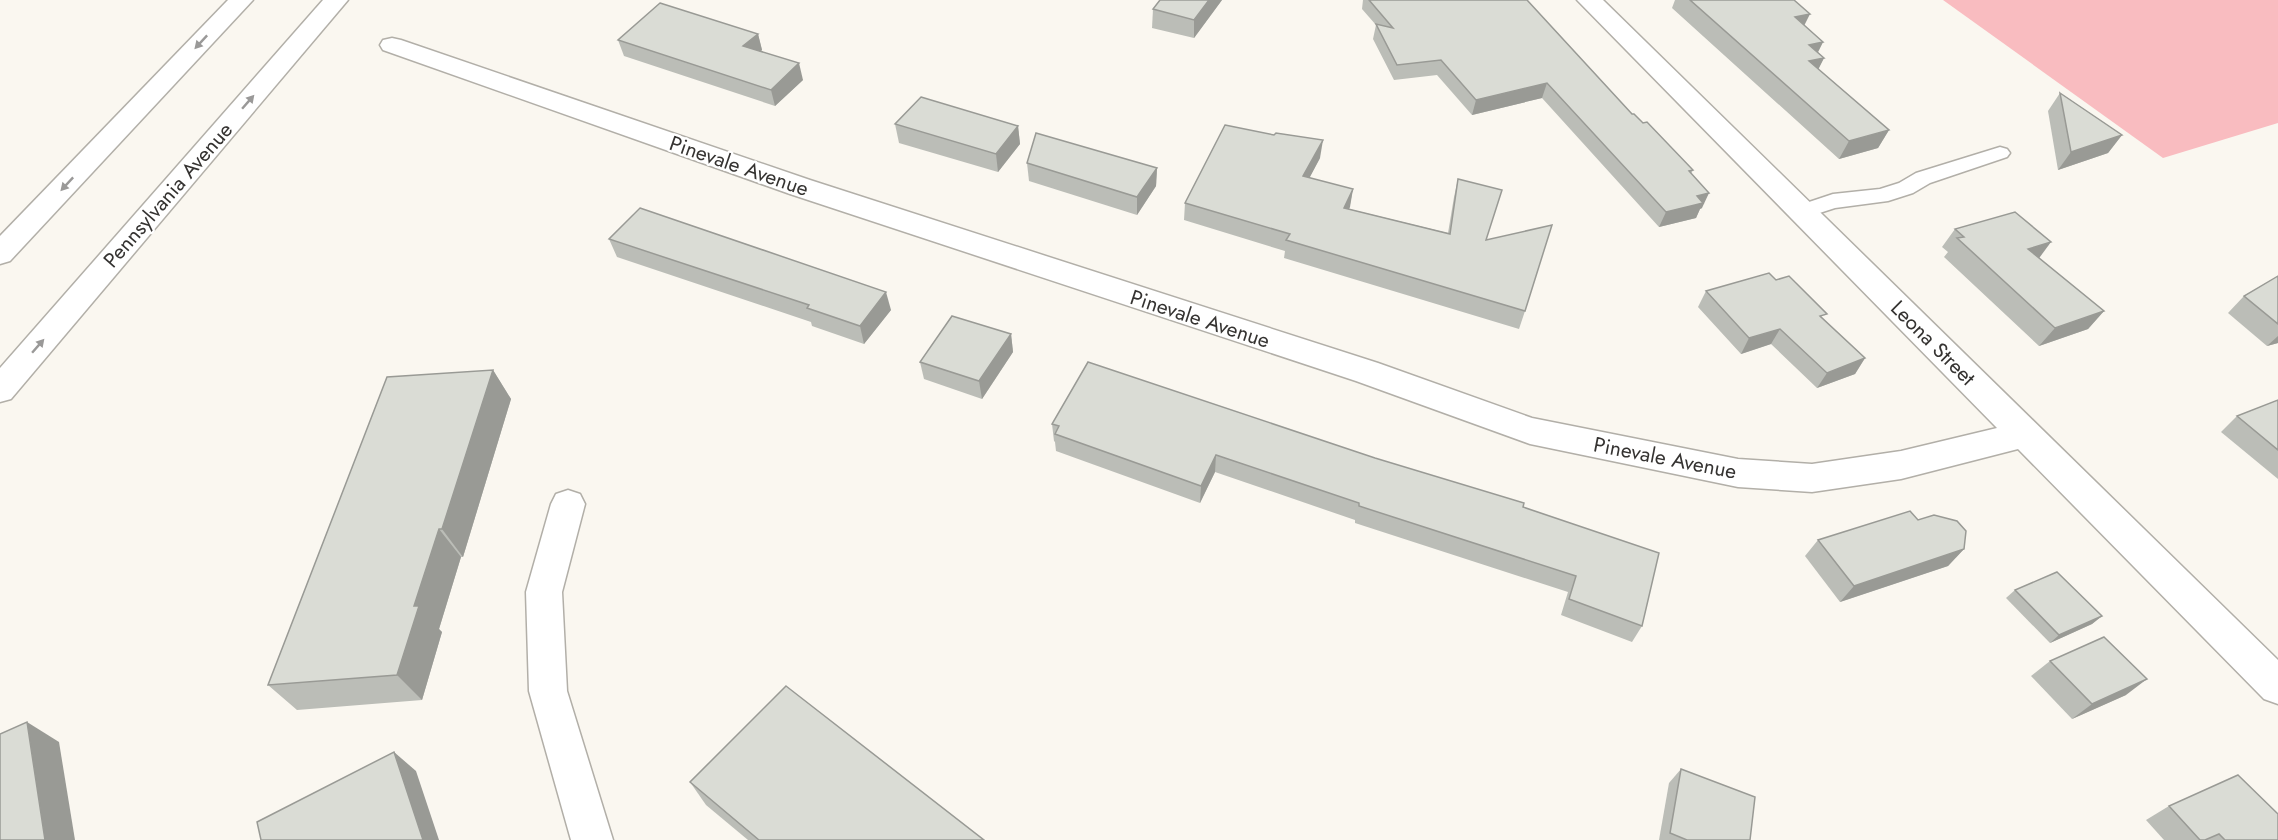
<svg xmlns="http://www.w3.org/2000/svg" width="2278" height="840" viewBox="0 0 2278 840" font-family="Jost,sans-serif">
  <rect width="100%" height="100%" fill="#faf7f0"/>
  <polygon fill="#f9bcc0" points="1943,0 2278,0 2278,123 2163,158"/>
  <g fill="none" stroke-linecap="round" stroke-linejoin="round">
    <g stroke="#b2afa8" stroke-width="3">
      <polygon id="lane" points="2000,147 2007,149 2010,153 2007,157 1930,183 1913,193 1888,201 1835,208 1801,219 1794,217 1791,212 1794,207 1833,194 1880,189 1899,183 1916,173"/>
    </g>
    <g stroke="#b2afa8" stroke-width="3">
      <g id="street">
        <polygon points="1577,0 1603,0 2278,660 2278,704 2264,699 2018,449 1901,479 1812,492 1738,487 1530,444 1356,381 790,194 383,50 380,45 383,40 392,38 401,40 810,180 1378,363 1532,418 1738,459 1812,464 1901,451 1997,428"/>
        <polygon points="568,490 580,494 585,504 562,592 567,691 613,840 571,840 529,691 526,592 551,504 556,494"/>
      </g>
    </g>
    <g stroke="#b2afa8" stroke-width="3">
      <g id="highway">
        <polygon points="228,0 253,0 10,261 0,264 0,236"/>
        <polygon points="323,0 348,0 11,399 0,402 0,368"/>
      </g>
    </g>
    <use href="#lane" fill="#fff" fill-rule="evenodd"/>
    <use href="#street" fill="#fff" fill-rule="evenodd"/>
    <use href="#highway" fill="#fff" fill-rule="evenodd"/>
  </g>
  <g fill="#bbbdb7">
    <polygon points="1222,0 1194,38 1152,28 1153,9"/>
    <polygon points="1363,0 1527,0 1632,114 1643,123 1693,170 1691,174 1702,208 1700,209 1696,218 1659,227 1542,98 1472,115 1437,75 1394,80 1373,39 1376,25 1362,9"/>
    <polygon points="1675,0 1794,0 1804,25 1823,42 1818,52 1824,58 1818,69 1889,130 1878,148 1839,159 1672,8"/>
    <polygon points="758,34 762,50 761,51 803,80 775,106 624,56 618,40"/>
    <polygon points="2060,93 2122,135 2108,153 2058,170 2048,111"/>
    <polygon points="895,124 1018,126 1020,144 998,172 899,143"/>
    <polygon points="1320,158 1309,178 1353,189 1349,209 1448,233 1454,197 1458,179 1486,240 1525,311 1519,329 1284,258 1285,251 1184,220 1185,203"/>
    <polygon points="1027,163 1157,168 1156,186 1137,215 1029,181"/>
    <polygon points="1955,229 2039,258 2104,311 2088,329 2039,346 1944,257 1948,252 1942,247"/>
    <polygon points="609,239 891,310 864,344 812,326 811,322 617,257"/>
    <polygon points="2278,276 2278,343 2267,346 2228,313 2244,296"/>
    <polygon points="1776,280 1823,319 1865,358 1855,374 1817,388 1771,344 1741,354 1698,307 1706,291"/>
    <polygon points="1011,334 1013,352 982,399 924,379 920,362"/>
    <polygon points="493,370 511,399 463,557 461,557 439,629 442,632 422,700 297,710 268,685"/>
    <polygon points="2278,400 2278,479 2221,432 2237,416"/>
    <polygon points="1052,424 1523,507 1642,626 1632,642 1561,615 1568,592 1355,523 1355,520 1215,472 1200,503 1056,451 1055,442 1054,441"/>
    <polygon points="1918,520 1964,549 1948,566 1840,602 1805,556 1818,540"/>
    <polygon points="2015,590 2102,616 2092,624 2050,643 2006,598"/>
    <polygon points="2050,661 2126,695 2072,719 2031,676"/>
    <polygon points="1681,769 1750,840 1659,840 1669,783"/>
    <polygon points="690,782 984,840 748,840 706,805"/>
    <polygon points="2169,806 2278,840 2164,840 2146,820"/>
  </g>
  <g fill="#999a95">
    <polygon points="1209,0 1222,0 1194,38 1194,20"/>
    <polygon points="1810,14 1801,32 1795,17"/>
    <polygon points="758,34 762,50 748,62 743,46"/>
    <polygon points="1823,42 1814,60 1809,45"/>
    <polygon points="1824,58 1815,76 1809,61"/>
    <polygon points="799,63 803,80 775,106 771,90"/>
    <polygon points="1547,83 1542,98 1472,115 1476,100"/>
    <polygon points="1018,126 1020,144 998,172 996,154"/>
    <polygon points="1889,130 1878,148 1839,159 1849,141"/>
    <polygon points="2122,135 2108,153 2058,170 2071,152"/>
    <polygon points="1323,140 1320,158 1301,194 1303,176"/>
    <polygon points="1157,168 1156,186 1137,215 1137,197"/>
    <polygon points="1353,189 1350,207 1341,226 1344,208"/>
    <polygon points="1709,193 1702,208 1700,209 1696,218 1659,227 1666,212 1697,196"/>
    <polygon points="2051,242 2037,261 2028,249"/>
    <polygon points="886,292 891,310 864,344 860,326"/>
    <polygon points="2104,311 2088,329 2039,346 2055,328"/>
    <polygon points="1780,329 1771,344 1741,354 1749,338"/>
    <polygon points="1011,334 1013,352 982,399 979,381"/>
    <polygon points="2278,336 2278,343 2267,346"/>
    <polygon points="1865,358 1855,374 1817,388 1827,373"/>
    <polygon points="493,370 511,399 463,557 442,529"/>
    <polygon points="1216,455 1215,472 1200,503 1201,486"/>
    <polygon points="439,529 461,557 439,629 442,632 422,700 397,675 414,606"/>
    <polygon points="1964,549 1948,566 1840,602 1854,586"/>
    <polygon points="2102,616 2092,624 2050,643 2059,635"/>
    <polygon points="2147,679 2126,695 2072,719 2092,704"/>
    <polygon points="27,722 59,742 75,840 45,840"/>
    <polygon points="394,752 416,771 439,840 423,840"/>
  </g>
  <g fill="#dadcd5" stroke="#999a95" stroke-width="1.5">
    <polygon points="1160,0 1209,0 1194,20 1153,9"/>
    <polygon points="1369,0 1527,0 1632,114 1634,114 1643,123 1647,122 1693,170 1689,171 1709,193 1697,196 1703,203 1666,212 1547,83 1476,100 1441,60 1397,65 1376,24 1393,28"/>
    <polygon points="1690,0 1794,0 1810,14 1795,17 1823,42 1809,45 1824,58 1809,61 1889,130 1849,141"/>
    <polygon points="660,3 758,34 743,46 799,63 771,90 618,40"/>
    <polygon points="2060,93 2122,135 2071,152"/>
    <polygon points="921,97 1018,126 996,154 895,124"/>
    <polygon points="1225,125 1274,135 1276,133 1323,140 1303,176 1353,189 1344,208 1450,234 1458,179 1502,190 1486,240 1552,225 1525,311 1286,240 1290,234 1185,203"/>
    <polygon points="1036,133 1157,168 1137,197 1027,163"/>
    <polygon points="640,208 886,292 860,326 807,308 809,305 609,239"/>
    <polygon points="2015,212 2051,242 2028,249 2104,311 2055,328 1957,238 1964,237 1955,229"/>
    <polygon points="1769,273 1776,280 1789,276 1827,314 1820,316 1865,358 1827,373 1780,329 1749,338 1706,291"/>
    <polygon points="2278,276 2278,324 2244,296"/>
    <polygon points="952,316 1011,334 979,381 920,362"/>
    <polygon points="1088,362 1375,458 1524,503 1523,507 1659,553 1642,626 1569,599 1576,576 1359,506 1359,503 1216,455 1201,486 1055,434 1059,426 1052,424"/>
    <polygon points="493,370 442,529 439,529 414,606 419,606 397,675 268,685 387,377"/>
    <polygon points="2278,400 2278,450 2237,416"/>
    <polygon points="1910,511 1918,520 1934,515 1957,521 1966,531 1964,549 1854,586 1818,540"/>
    <polygon points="2057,572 2102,616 2059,635 2015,590"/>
    <polygon points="2104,637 2147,679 2092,704 2050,661"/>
    <polygon points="786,686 984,840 759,840 690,782"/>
    <polygon points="27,722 45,840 0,840 0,734"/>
    <polygon points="394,752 423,840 261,840 257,822"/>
    <polygon points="1681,769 1755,797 1750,840 1687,840 1670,833"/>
    <polygon points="2238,775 2278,814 2278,840 2225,840 2219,834 2205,840 2200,840 2169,806"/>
  </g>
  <defs><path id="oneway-solid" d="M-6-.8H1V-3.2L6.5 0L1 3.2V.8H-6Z" transform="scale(1.5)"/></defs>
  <g fill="#9a9998">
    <use href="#oneway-solid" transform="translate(201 42) rotate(133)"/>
    <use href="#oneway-solid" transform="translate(248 102) rotate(-49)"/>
    <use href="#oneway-solid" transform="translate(67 184) rotate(133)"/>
    <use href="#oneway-solid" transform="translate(38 346) rotate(-49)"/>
  </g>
  <g text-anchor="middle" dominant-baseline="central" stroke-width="4.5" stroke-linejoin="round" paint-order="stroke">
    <g font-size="21" fill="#353331" stroke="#fff">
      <text transform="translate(739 166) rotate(19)">Pinevale Avenue</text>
      <text transform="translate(168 195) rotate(-49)">Pennsylvania Avenue</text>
      <text transform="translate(1200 319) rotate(18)">Pinevale Avenue</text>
      <text transform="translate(1933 343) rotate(45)">Leona Street</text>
      <text transform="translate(1665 458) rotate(11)">Pinevale Avenue</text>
    </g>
  </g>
</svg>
